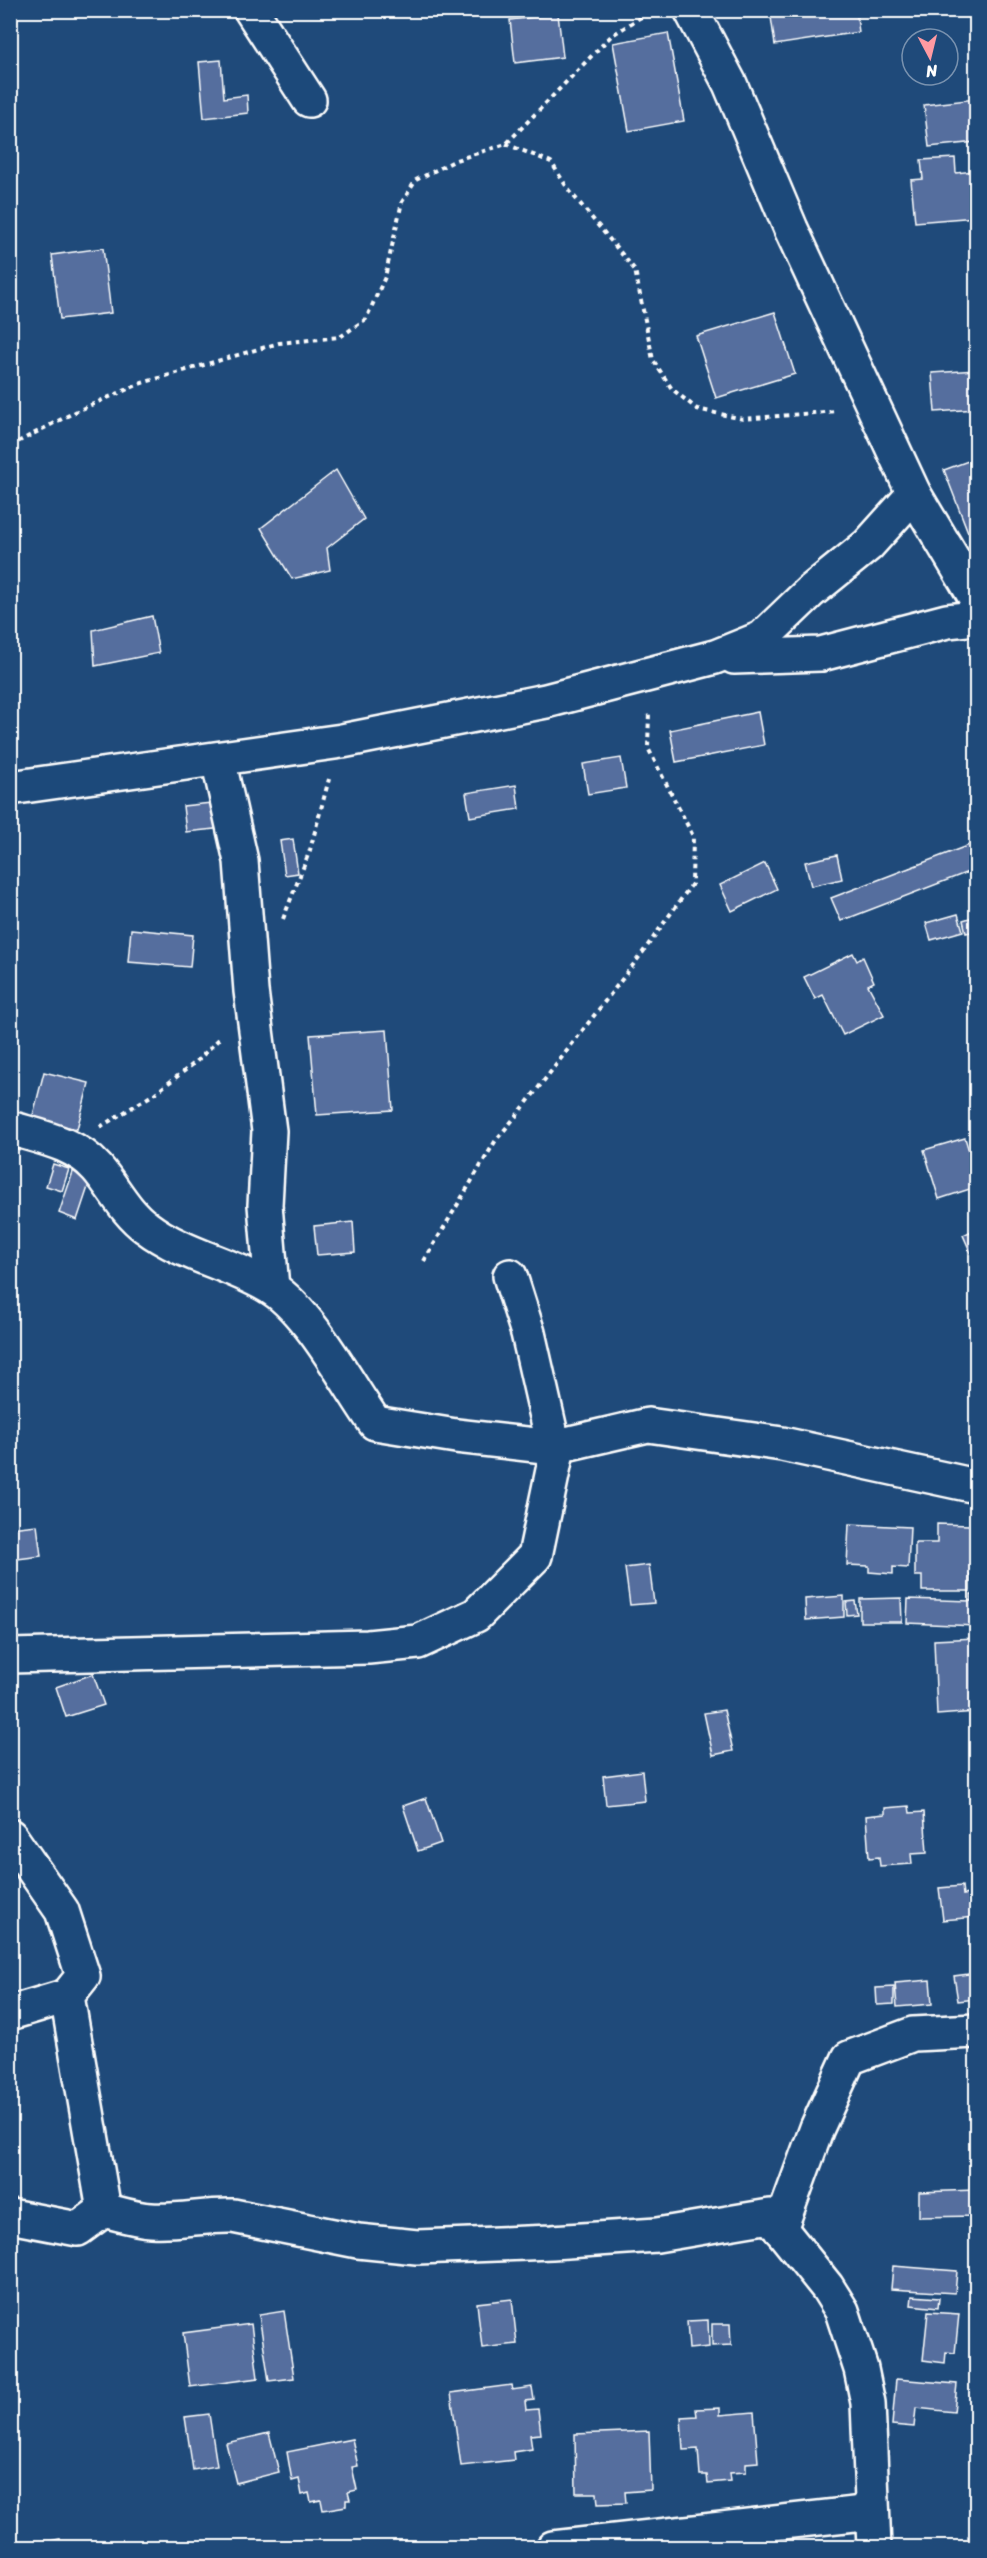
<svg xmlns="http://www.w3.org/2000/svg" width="987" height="2558" viewBox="0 0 987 2558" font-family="Sriracha,sans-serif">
  <rect width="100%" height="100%" fill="#1f4a7a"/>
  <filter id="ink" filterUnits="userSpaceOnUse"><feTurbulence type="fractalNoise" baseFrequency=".0167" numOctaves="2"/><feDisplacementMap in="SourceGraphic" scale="12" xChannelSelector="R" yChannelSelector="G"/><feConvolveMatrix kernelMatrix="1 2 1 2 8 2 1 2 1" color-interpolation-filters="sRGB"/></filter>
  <g filter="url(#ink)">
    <g fill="#556e9e" stroke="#fff" stroke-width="1.5">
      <polygon points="770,10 856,10 859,32 775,45"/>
      <polygon points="937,10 965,10 965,14 938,17"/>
      <polygon points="558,14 563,57 515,63 510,20"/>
      <polygon points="668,33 684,121 629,131 613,43"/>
      <polygon points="221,60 224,98 247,95 248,113 204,118 199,62"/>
      <polygon points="976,99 976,142 929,147 924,105"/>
      <polygon points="955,158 956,173 974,171 976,187 976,217 915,222 911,180 923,179 921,160"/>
      <polygon points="103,248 111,313 60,319 52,255"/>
      <polygon points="775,312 795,374 716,398 696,336"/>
      <polygon points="976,370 976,409 935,412 932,373"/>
      <polygon points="976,458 976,529 968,532 944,470"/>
      <polygon points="336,470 364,519 327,548 330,570 292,579 261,528"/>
      <polygon points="152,616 159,653 95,666 93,630"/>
      <polygon points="758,712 764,745 676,762 670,730"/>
      <polygon points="621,758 626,788 588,794 583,764"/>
      <polygon points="516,785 519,809 470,817 466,793"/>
      <polygon points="221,802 224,828 186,832 183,806"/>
      <polygon points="293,839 298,873 285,875 280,841"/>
      <polygon points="972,844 976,855 976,869 841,921 831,898"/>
      <polygon points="837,855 842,879 811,886 805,862"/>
      <polygon points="765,863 777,889 732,911 720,885"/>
      <polygon points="958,914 963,931 931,940 926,923"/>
      <polygon points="976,916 976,931 966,933 963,920"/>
      <polygon points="131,929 193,935 190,967 128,962"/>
      <polygon points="853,953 857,961 863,957 874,982 868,985 884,1015 843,1035 823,995 815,999 804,977"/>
      <polygon points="387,1030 393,1110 317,1115 310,1035"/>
      <polygon points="44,1072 89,1083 77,1129 32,1119"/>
      <polygon points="10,1078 15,1079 10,1096"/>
      <polygon points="965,1138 976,1174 976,1187 939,1199 924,1150"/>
      <polygon points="53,1164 69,1169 62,1191 46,1186"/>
      <polygon points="74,1169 92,1175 77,1220 59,1213"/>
      <polygon points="353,1222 355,1252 317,1255 314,1226"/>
      <polygon points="976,1229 976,1259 974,1260 963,1235"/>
      <polygon points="849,1524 910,1527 908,1568 893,1567 893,1574 869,1572 869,1566 847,1565"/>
      <polygon points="937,1524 970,1525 970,1540 976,1540 976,1574 970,1574 970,1591 922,1591 922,1576 915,1576 915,1543 937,1543"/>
      <polygon points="37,1525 41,1556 10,1560 10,1528"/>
      <polygon points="649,1565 654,1603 630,1605 625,1568"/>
      <polygon points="971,1594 976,1594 976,1626 907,1623 908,1599 971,1601"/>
      <polygon points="844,1596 844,1617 806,1620 805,1599"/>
      <polygon points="901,1598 902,1622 860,1622 860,1599"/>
      <polygon points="855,1601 857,1614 847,1615 846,1602"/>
      <polygon points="976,1638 976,1712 937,1715 934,1640"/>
      <polygon points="93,1674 104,1705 66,1717 56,1687"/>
      <polygon points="724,1710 733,1751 713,1755 704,1713"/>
      <polygon points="642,1771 645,1801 606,1805 603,1776"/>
      <polygon points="426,1798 441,1843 418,1851 403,1806"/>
      <polygon points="909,1806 910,1813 924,1812 927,1853 911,1854 912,1864 880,1866 879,1857 869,1858 866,1816 885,1814 885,1808"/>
      <polygon points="962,1886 963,1895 974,1893 976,1917 943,1920 939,1888"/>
      <polygon points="976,1973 976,1999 958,2001 954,1976"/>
      <polygon points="930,1980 932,2004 897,2007 895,1983"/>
      <polygon points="894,1987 894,2004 877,2005 876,1988"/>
      <polygon points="976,2190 976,2216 919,2217 919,2192"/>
      <polygon points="893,2266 957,2271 955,2293 891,2289"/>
      <polygon points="912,2296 939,2298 938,2308 911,2305"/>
      <polygon points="512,2299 517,2344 482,2348 477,2303"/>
      <polygon points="284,2311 294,2378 269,2381 259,2315"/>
      <polygon points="928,2312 959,2314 955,2353 946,2352 945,2363 923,2360"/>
      <polygon points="708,2320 709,2347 689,2349 687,2321"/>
      <polygon points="251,2324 258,2378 190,2387 183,2333"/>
      <polygon points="712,2324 730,2324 731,2345 712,2346"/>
      <polygon points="896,2379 957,2384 954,2412 916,2408 914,2427 892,2425"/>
      <polygon points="511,2385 512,2390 532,2387 534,2400 525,2401 526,2410 538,2409 541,2434 530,2435 532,2449 513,2452 514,2460 461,2466 451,2393"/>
      <polygon points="720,2408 720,2415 754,2412 758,2462 746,2463 746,2472 729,2473 730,2481 708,2483 707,2475 700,2475 698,2449 683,2450 681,2417 697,2416 696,2409"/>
      <polygon points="209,2414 217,2466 193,2470 185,2417"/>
      <polygon points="649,2431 651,2490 625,2492 626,2503 598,2504 597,2493 576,2493 575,2434"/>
      <polygon points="269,2433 279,2472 236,2483 226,2443"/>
      <polygon points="352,2439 358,2466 352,2467 357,2490 348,2492 350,2500 346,2500 346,2506 323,2510 321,2500 311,2502 309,2493 302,2495 299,2479 292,2481 287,2452"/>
      <polygon points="976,2536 976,2548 969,2548 968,2537"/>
      <polygon points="60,2539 62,2548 16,2548"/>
    </g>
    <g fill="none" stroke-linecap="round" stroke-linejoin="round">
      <g stroke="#fff" stroke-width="38">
        <g id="minor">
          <polyline points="251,10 309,100"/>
          <polyline points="691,10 730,84 791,229 914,494 976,598"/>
          <polyline points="734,657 821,654 947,621 976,618"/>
          <polyline points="218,759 241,861 251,991 269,1131 265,1205 272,1288"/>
          <polyline points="10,788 342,741 546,701 715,657 762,638 810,592 868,545 914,494"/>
          <path d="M10,1128c30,9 65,15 87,40 16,18 28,44 49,59 38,29 88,37 127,62 38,25 75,96 102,134l81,13 97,11 95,-22 134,19 194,42"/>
          <polyline points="10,1656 368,1647 418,1642 476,1615 535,1556 556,1456 528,1333 510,1276"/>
          <polyline points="10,1836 62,1911 83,1976 67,1996 104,2210"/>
          <polyline points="10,2013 67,1996"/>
          <path d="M10,2216l68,13 26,-19c16,4 31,9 47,10 27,2 54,-5 82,-4l125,25 59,6 135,-5 105,-7 113,-19 57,71 15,24 19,58 7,34 6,145"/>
          <polyline points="780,2229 817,2128 849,2058 913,2034 976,2031"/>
          <polyline points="553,2548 872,2512"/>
        </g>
      </g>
      <g stroke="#fff" stroke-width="4" stroke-dasharray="4.5 4.5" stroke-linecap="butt">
        <polyline points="506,144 551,162 568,189 635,270 653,360 672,389 697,409 743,419 837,411"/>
        <polyline points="10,446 77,411 142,383 279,343 340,337 366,319 385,277 402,202 416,180 456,160 506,144 611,36 652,10"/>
        <polyline points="283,919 310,850 329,779"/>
        <polyline points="100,1127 154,1094 196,1062 221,1037"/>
        <polyline points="424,1261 496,1140 522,1109 643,952 692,884 693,836 648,748 649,711"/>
      </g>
      <use href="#minor" stroke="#1f4a7a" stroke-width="33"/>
    </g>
  </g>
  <rect width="987" height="2558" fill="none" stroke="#1f4a7a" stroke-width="36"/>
  <rect x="18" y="18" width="951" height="2522" fill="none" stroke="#fff" stroke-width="2" filter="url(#ink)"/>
  <g transform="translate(930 57) rotate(173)"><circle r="28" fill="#1f4a7a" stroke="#7992af" stroke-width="1.5"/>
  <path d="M0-4.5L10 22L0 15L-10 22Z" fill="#ff9aa2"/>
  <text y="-9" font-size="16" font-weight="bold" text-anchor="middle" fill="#ffffff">N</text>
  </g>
</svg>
